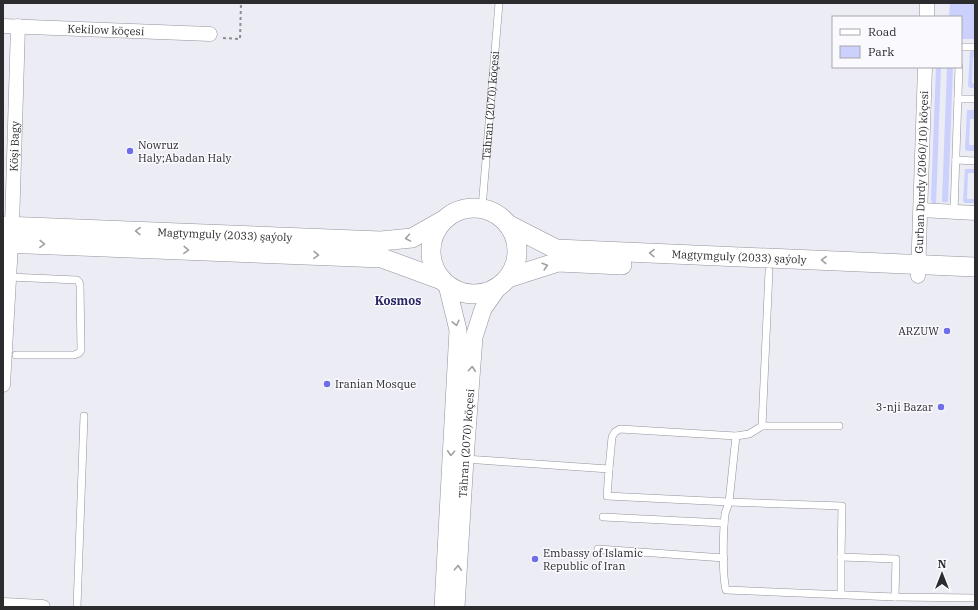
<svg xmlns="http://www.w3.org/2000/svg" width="978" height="610" viewBox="0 0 978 610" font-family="'IBM Plex Serif',serif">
  <rect width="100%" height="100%" fill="#ebecf4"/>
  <g fill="#cbd0fd">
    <polygon points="950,3 975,3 974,29 975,29 975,39 961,39 961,17 949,17"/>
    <polygon points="970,50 975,50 975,57 973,57 972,83 975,84 975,88 970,88 968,86"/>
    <polygon points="936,67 941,67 936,205 932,203 931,199"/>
    <polygon points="947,67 953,67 948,202 942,202"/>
    <polygon points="967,110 975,110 975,119 970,119 969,145 975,145 975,151 967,151 965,149"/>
    <polygon points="965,169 975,169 975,173 968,173 967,199 975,199 975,203 965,203 963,201"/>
  </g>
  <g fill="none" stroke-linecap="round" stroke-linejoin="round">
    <g stroke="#92939b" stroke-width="8">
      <g id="service">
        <polyline points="961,47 975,47"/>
        <polyline points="958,99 975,99"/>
        <polyline points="956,160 975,161"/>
        <path id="s1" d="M482,208l17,-205"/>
        <polyline points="954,212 959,67"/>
        <path d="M769,271l-7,155 -13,8 -13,2 -7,66c-1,4 -3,8 -4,12 -2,18 -3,60 1,76l169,7 80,1"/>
        <polyline points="9,277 77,280 79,282 80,285 81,350 79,353 74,355 16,355"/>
        <polyline points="762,426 839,426"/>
        <polyline points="465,459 609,469 607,496 729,502 842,506 841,557 896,559 895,597"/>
        <polyline points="609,469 612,437 615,432 620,429 736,436"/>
        <polyline points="603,517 724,523"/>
        <polyline points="598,549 724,558"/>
        <polyline points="841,557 841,594"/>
        <polyline points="77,607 84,416"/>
      </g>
    </g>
    <g stroke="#92939b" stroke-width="15">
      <g id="minor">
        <polyline points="927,17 927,3"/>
        <path id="s2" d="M3,26l207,8"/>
        <polyline points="921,210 975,213"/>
        <path id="s3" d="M918,276l7,-209"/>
        <path id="s4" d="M3,385l9,-159 6,-200"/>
        <polyline points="3,605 43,607"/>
      </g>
    </g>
    <g stroke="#92939b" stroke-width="18">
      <g id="tertiary">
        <polyline points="443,607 458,330 447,285"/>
        <path id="s5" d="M456,607l9,-148 9,-122 9,-28 16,-23"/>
      </g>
    </g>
    <g stroke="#92939b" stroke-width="20">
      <g id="secondary">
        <circle cx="474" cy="251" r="43"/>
        <path id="s6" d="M509,225l47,24 419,18"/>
        <path id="s7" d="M3,226l378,15 31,-3 30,-17"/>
        <polyline points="3,243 382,258 442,280"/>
        <polyline points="508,278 558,262 622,265"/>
      </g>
    </g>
    <polyline stroke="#8d8d93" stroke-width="2" stroke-dasharray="3 3" stroke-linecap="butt" points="223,38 240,39 241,3"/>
    <use href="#service" stroke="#fff" stroke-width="7"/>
    <use href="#minor" stroke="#fff" stroke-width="14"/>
    <use href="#tertiary" stroke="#fff" stroke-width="17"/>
    <use href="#secondary" stroke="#fff" stroke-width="19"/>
  </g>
  <defs><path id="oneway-chevron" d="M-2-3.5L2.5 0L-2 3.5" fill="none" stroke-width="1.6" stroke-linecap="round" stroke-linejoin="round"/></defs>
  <g stroke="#a0a0a1">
    <use href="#oneway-chevron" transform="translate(138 231) rotate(-178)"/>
    <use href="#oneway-chevron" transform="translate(408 238) rotate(170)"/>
    <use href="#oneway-chevron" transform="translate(42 244) rotate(2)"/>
    <use href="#oneway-chevron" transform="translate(186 250) rotate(2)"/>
    <use href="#oneway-chevron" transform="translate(652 253) rotate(-178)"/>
    <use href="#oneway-chevron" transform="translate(316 255) rotate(2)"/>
    <use href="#oneway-chevron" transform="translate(824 260) rotate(-178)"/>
    <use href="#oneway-chevron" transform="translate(545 266) rotate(-17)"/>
    <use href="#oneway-chevron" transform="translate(456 323) rotate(77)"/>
    <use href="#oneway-chevron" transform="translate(472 369) rotate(-85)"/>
    <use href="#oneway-chevron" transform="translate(451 453) rotate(93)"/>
    <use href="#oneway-chevron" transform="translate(458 568) rotate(-87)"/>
  </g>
  <g fill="#6f6de7" stroke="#f9f9fe" stroke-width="1.5">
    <circle cx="130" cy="151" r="4"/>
    <circle cx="947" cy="331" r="4"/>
    <circle cx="327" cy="384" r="4"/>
    <circle cx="941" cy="407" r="4"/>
    <circle cx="535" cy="559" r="4"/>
  </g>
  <g text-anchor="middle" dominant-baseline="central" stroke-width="3" stroke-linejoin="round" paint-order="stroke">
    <g font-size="11" fill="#2c2c2f" stroke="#f9f9fe">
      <text stroke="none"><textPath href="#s2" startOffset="103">Kekilow köçesi</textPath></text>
      <text stroke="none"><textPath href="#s1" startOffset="103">Tähran (2070) köçesi</textPath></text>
      <text stroke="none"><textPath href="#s4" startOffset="239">Köşi Bagy</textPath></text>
      <text stroke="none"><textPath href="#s3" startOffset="104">Gurban Durdy (2060/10) köçesi</textPath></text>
      <text stroke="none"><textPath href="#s7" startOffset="222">Magtymguly (2033) şaýoly</textPath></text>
      <text stroke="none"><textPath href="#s6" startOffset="236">Magtymguly (2033) şaýoly</textPath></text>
      <text stroke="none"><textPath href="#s5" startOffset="164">Tähran (2070) köçesi</textPath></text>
    </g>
    <g font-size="11" fill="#2c2c2f" stroke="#f9f9fe" text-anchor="start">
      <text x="138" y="145">Nowruz<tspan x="138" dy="13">Haly;Abadan Haly</tspan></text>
      <text x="939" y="331" text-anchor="end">ARZUW</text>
      <text x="335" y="384">Iranian Mosque</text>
      <text x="933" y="407" text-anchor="end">3-nji Bazar</text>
      <text x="543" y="553">Embassy of Islamic<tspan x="543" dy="13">Republic of Iran</tspan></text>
    </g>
    <g font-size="12" font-weight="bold" fill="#2b2964" stroke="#f9f9fe">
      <text x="398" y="300">Kosmos</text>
    </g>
  </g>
  <rect width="978" height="610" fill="none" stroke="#2c2c2f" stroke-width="8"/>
  <rect x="832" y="16" width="130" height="52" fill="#f9f9fe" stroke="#a7a7ab"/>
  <rect x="840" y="29" width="20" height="6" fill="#ffffff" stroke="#a7a7ab"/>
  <text x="868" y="36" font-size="12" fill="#2c2c2f">Road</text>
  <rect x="840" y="46" width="20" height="12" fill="#cbd0fd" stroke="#a7a7ab"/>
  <text x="868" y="56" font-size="12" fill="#2c2c2f">Park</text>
  <g transform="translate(942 574)" stroke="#f9f9fe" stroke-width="3" paint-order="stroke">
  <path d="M0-3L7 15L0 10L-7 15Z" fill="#2c2c2f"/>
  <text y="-6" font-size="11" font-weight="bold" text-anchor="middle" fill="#2c2c2f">N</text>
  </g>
</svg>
